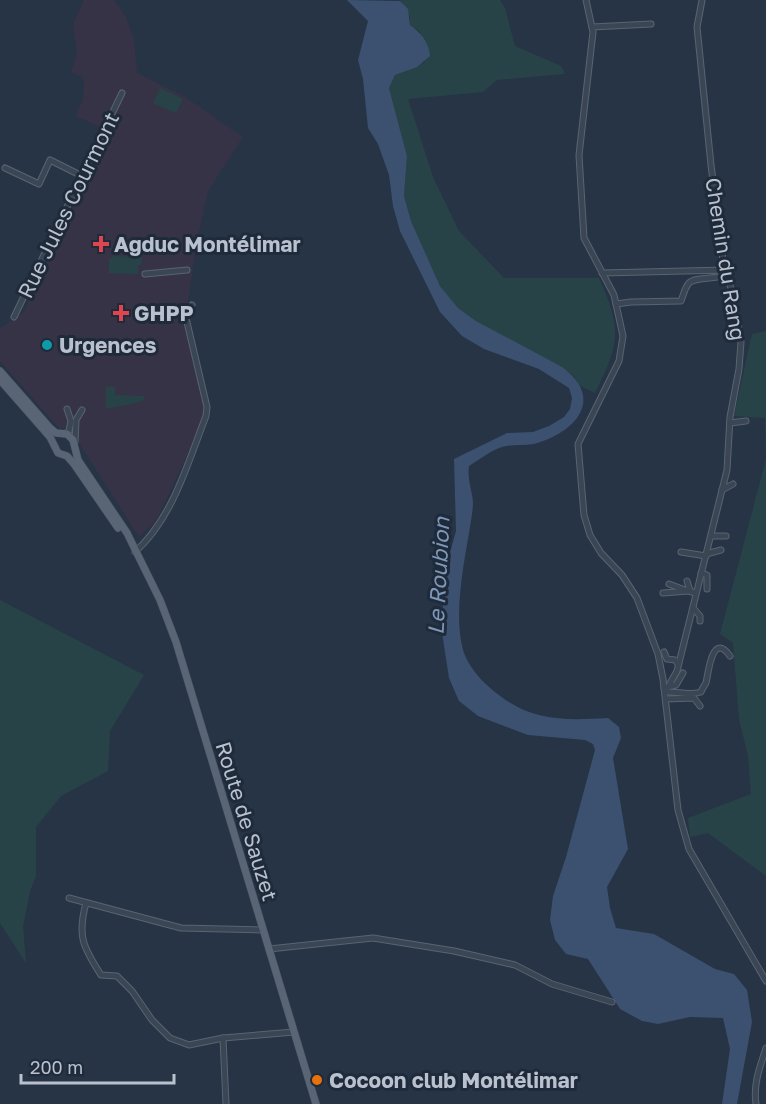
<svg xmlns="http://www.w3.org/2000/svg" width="766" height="1104" viewBox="0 0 766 1104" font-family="'Golos Text',sans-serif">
  <rect width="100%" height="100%" fill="#263446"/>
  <polygon fill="#363346" points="84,0 114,0 126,17 134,40 137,73 185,97 243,137 208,191 197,240 186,316 208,411 156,521 139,537 74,435 68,428 59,428 0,361 0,328 23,313 109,131 75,116 83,100 84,80 82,77 71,72 77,54 73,24"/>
  <g fill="#284347">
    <path d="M398,0h102l5,8 10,38 46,20 4,8 -68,6 -14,12 -75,7 25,78 26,54 45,47h95c23,51 21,65 -4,115l-15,-7 -7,-11 -97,-54 -18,-13 -18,-22 -29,-65 -7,-25 3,-40 -18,-68 6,-13 30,-13 -5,-30 -10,-7v-8l-9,-16z"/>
    <polygon points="160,88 183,99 176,113 153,103"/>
    <polygon points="114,256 142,257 141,265 138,265 138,274 109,273 109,260"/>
    <polygon points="766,331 766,876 708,833 690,837 688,818 751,794 748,756 739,719 733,643 720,634 766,459 765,418 734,416 752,334"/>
    <polygon points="106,386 115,387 115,395 144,396 144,399 140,402 106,409"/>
    <polygon points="0,600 144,675 110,731 108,771 61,796 36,827 36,876 30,891 23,926 26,963 0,923"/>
  </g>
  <path fill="#3b516f" d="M347,0l53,1 8,8 2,16c11,8 19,17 20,31l-13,11 -22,8 -6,13 18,68 -3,40 7,25 29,65 18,22 18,13 86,46c44,32 13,66 -28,77 -10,2 -22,0 -32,3 -11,3 -23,13 -33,19 -2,13 3,24 4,36 0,6 -1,13 -2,19 -6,38 -19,94 -7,132 5,13 14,24 24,33 38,35 71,35 120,32l11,9 2,11 -8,20 15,91 -21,38 3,21 6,20 38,6 61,35 19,5 13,16 5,32 -15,82h-15l8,-55 -7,-31 -33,-1 -32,7 -16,-3 -22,-12 -32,-50 -22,-5 -11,-14 -5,-20 3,-24 13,-39 29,-107 -2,-6 -8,-4 -57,-5 -50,-19 -19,-15 -10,-23 -8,-52 6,-63 9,-32 -2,-72 53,-26 26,-1 16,-6 15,-9 6,-8 2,-11 -3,-10 -30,-19 -55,-20 -22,-13 -22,-24 -40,-81 -7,-25 -4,-31 -11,-31 -10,-16 -5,-49 -5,-19 10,-39z"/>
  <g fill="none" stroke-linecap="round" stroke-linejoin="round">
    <g stroke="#596472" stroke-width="7">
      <g id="minor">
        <polyline points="586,0 593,32 579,155 584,238 614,295 623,336 619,361 578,444 584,515 590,535 601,553 622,575 637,598 658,654 663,679 678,810 689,849 766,981"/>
        <polyline points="592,27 651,24"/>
        <polyline points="5,168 39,184 50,160 82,176"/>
        <polyline points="602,273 726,270"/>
        <polyline points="145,274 187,270"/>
        <path d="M616,304l15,-2 50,-1c2,-5 4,-14 8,-18 5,-6 28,-4 38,-8"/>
        <polyline points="14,317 122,93"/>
        <polyline points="730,423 746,421"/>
        <polyline points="64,434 69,431 71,421 67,409"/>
        <polyline points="75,442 76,420 82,410"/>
        <polyline points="722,490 733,484"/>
        <polyline points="711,536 726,536"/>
        <path d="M135,552c38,-34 53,-90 71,-136l1,-9 -21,-89 6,-13"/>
        <polyline points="681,552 706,556"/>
        <polyline points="706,554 721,550"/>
        <polyline points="701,573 707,575 707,589"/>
        <polyline points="687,581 690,591"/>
        <polyline points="669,584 685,590"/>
        <polyline points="663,593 688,591 696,593"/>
        <polyline points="693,608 700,616 700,621"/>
        <polyline points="664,652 667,659 675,660 678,664"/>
        <polyline points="668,687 676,685 683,673"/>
        <polyline points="664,688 668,687 677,671 727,470 730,417 739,369 741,342 732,292 723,261 711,165 697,27 702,0"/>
        <path d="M665,692c12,-1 24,4 36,0 1,-3 3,-6 5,-9 2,-8 6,-53 24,-27"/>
        <polyline points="666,699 694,698 700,706"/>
        <polyline points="69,898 181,928 263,930"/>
        <path d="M86,903c-9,33 -3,44 15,72l16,1 15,15 20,29 18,18 19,7 34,-7 71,-6"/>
        <polyline points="269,949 373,938 454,951 515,965 552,984 612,1002"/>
        <polyline points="223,1038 226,1104"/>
        <path d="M756,1104c-3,-20 4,-37 10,-56"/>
      </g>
    </g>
    <g stroke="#444f5e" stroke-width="8">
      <g id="major">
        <polyline points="0,371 50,428 56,433 67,434 73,440 78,460 127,533 160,600 176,642 316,1104"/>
        <polyline points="0,380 50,437 58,453 67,456 74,464 118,528"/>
      </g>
    </g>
    <use href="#minor" stroke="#3b4655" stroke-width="5"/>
    <use href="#major" stroke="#596575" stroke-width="7"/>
  </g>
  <g fill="#e0444e" stroke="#1f2b3b" stroke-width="2">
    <path d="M98 235h6v6h6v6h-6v6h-6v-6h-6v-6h6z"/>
    <path d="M118 304h6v6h6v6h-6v6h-6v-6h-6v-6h6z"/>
  </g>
  <circle fill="#0f9aa8" stroke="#1f2b3b" stroke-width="2" cx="47" cy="345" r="6"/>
  <circle fill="#e8710a" stroke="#1f2b3b" stroke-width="2" cx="317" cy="1080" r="6"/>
  <g text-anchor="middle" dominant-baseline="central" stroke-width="6" stroke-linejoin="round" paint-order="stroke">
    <g font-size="21" fill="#b9c1ce" stroke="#1f2b3b">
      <text transform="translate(68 205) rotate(-64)">Rue Jules Courmont</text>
      <text transform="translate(726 259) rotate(81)">Chemin du Rang</text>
      <text transform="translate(247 821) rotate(73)">Route de Sauzet</text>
    </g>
    <g font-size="21" font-weight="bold" fill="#b9c1ce" stroke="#1f2b3b" text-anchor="start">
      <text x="114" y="244">Agduc Montélimar</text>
      <text x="134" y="313">GHPP</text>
      <text x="59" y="345">Urgences</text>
      <text x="329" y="1080">Cocoon club Montélimar</text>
    </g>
    <g font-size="22" font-style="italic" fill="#7e97b7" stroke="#1f2b3b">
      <text transform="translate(438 576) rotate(-87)">Le Roubion</text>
    </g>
  </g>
  <path d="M21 1074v9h153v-9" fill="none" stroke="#b9c1ce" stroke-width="3"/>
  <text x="30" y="1074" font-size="18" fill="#b9c1ce" stroke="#1f2b3b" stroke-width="4.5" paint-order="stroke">200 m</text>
</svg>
